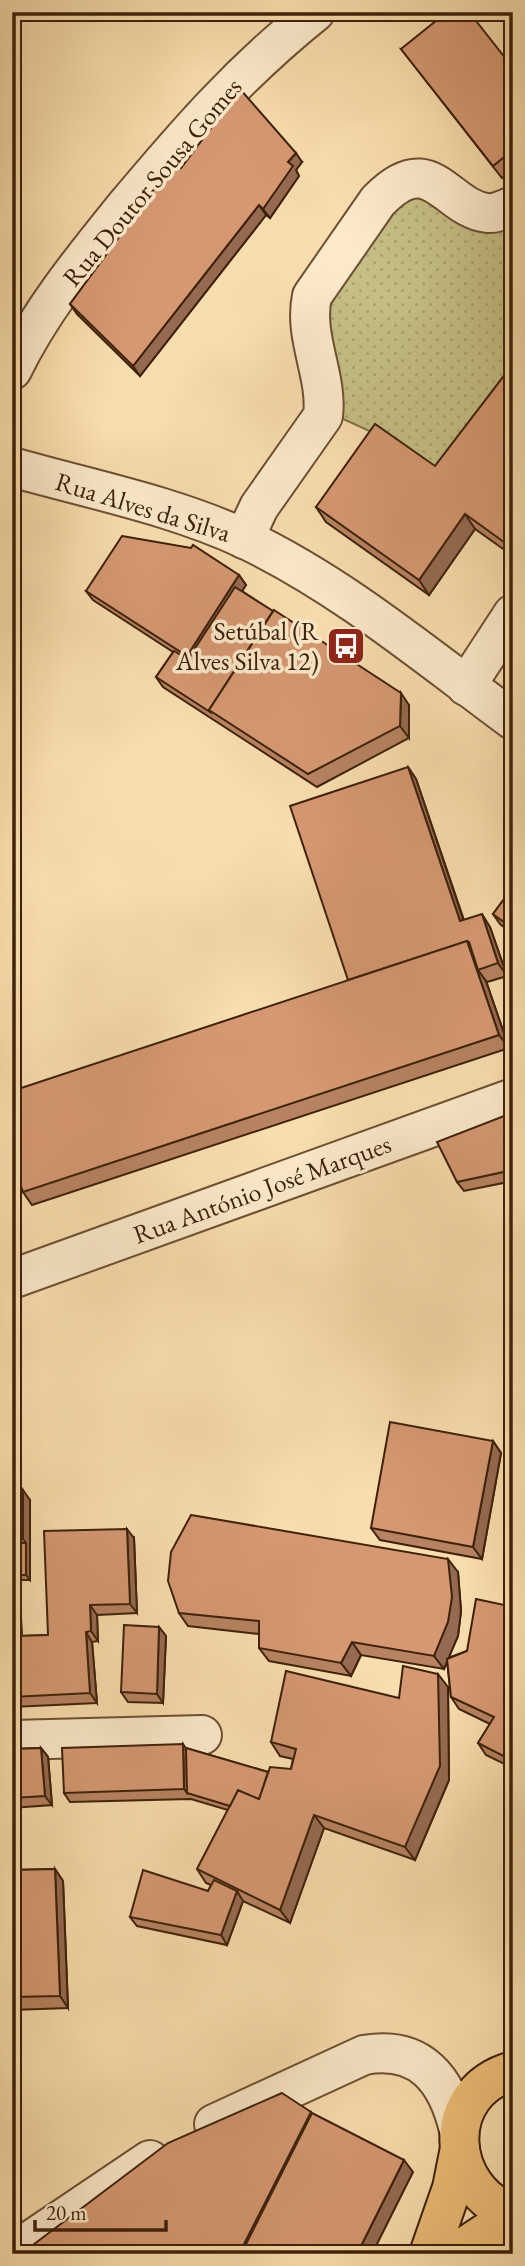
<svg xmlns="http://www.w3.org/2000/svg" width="525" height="2266" viewBox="0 0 525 2266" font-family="'EB Garamond',serif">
  <defs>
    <pattern id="garden-dots" width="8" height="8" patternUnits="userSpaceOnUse" patternTransform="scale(1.75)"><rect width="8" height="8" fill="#c5bf85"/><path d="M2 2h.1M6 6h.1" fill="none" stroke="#aaa472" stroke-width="1.8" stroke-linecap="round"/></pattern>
  </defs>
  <rect width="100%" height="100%" fill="#f9ddae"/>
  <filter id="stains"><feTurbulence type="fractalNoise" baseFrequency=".00286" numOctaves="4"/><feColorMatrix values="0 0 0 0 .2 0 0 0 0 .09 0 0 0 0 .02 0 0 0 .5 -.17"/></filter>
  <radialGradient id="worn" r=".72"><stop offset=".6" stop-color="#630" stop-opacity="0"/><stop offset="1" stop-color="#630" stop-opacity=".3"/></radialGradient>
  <polygon fill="url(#garden-dots)" stroke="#827047" stroke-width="2" points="389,189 513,206 513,390 445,481 385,438 341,418 312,296"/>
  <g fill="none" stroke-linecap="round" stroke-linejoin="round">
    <g stroke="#6d5032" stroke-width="42">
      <g id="minor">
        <path d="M12,370c29,-60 71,-111 113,-163 62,-74 114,-134 190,-195"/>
        <path d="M244,539l15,-32 64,-91c5,-40 -20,-79 -11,-120l66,-95c53,-55 67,7 109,12 9,1 18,-4 26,-7"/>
        <polyline points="466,686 513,614"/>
        <polyline points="12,1279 513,1098"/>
        <polyline points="12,1740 202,1735"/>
        <path d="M214,2124l150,-69c57,-10 83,25 95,75"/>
        <polyline points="12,2253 150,2160"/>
      </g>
    </g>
    <g stroke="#6d5032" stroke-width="42">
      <path id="tertiary" d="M12,467c77,22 160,38 233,72 98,47 181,117 268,181"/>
    </g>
    <g stroke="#3e2109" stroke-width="42">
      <g id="primary">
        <path d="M513,2071c-75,21 -68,118 0,143"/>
        <polyline points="429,2254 452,2188 459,2153"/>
        <polyline points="454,2254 490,2230 513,2225"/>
      </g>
    </g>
    <use href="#minor" stroke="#fbe9ca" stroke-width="38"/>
    <use href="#tertiary" stroke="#fbe9ca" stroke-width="38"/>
    <use href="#primary" stroke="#ecbe77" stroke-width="38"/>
  </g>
  <g fill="#b78362" stroke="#3e2109" stroke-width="2">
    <polygon points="401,49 513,68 513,169 502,178"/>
    <polygon points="302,162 296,170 299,176 270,218 266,215 140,376 77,314 70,304 181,168"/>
    <polygon points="513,364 513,556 475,529 429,595 326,522 316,507 435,466"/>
    <polygon points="239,575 246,585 242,591 409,705 409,738 317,787 163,687 156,677 173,652 93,600 86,591"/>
    <polygon points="408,767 416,779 464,920 490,927 507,976 487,982 486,981 509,1048 32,1205 23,1192 348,980"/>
    <polygon points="513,887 513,934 500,924 493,914"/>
    <polygon points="513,1118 513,1181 464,1191 457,1182"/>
    <polygon points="493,1441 501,1453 482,1559 380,1540 371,1528"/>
    <polygon points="12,1490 30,1500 30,1580 19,1580 22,1636 48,1635 134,1538 137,1613 97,1615 98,1641 92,1642 97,1703 12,1707"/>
    <polygon points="458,1572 461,1611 458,1636 448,1658 467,1651 513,1607 513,1768 486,1755 478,1743 490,1724 459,1709 451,1697 447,1661 444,1669 361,1655 351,1676 269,1661 259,1648 259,1634 188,1626 179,1613"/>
    <polygon points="159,1627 166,1636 163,1703 128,1702 121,1692"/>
    <polygon points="448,1687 449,1780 415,1860 324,1828 290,1923 243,1901 227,1945 137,1926 130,1917 208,1891 211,1885 206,1883 197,1869 228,1810 191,1799 70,1802 64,1793 186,1748 268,1772 291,1769 293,1759 280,1756 271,1742 399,1698"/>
    <polygon points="41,1748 48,1757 52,1805 12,1808 12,1749"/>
    <polygon points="55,1869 63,1881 68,2008 12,2010 12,1870"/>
  </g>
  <g fill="#956a50" stroke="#3e2109" stroke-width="2">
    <polygon points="296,153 302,162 296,170 299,176 270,218 263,209 288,162"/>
    <polygon points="259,205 266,215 140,376 133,366"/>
    <polygon points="465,514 475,529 429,595 419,580"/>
    <polygon points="513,540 513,552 508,545"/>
    <polygon points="239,575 246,585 194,666 187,656"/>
    <polygon points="401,693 409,705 409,738 400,726"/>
    <polygon points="408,767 416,779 468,934 460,921"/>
    <polygon points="482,914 490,927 507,976 498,963"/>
    <polygon points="467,941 478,970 486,981 509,1048 499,1035"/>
    <polygon points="493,1441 501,1453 482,1559 473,1547"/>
    <polygon points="23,1490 30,1500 30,1580 26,1575 26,1543 23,1539"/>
    <polygon points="127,1529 134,1538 137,1613 130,1604"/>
    <polygon points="448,1559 458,1572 461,1611 458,1636 444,1669 434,1656"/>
    <polygon points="12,1571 19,1580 22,1646 16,1636"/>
    <polygon points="90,1605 97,1615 98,1641 91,1631"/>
    <polygon points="159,1627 166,1636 163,1703 157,1694"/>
    <polygon points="86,1632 92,1642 97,1703 90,1693"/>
    <polygon points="352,1642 361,1655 351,1676 341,1663"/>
    <polygon points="438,1674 448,1687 449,1780 415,1860 405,1847"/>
    <polygon points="183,1744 190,1754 187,1793 184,1789"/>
    <polygon points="41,1748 48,1757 52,1805 45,1796"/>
    <polygon points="314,1815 324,1828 290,1923 280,1910"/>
    <polygon points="55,1869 63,1881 68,2008 60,1996"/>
    <polygon points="237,1891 243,1901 227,1945 221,1935"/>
    <polygon points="311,2112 320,2126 255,2254 239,2254"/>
    <polygon points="404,2160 413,2172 372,2254 357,2254"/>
  </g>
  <g fill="#d59872" stroke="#3e2109" stroke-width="2">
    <polygon points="447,12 469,12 513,68 513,150 493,166 401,49"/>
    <polygon points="240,89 296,153 288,162 293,166 263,209 259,205 133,366 70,304 174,162 181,168"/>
    <polygon points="513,364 513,540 508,545 465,514 419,580 316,507 375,424 435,466"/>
    <polygon points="122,536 191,548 193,545 239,575 187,656 86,591"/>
    <polygon points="235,587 273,611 209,710 210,712 156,677 174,651 188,659"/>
    <polygon points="274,610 401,693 400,726 308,774 209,710"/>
    <polygon points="408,767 460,921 482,914 498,963 478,970 469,942 467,941 348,980 290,806"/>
    <polygon points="513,887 513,929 493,914"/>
    <polygon points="467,941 499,1035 23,1192 12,1160 12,1091"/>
    <polygon points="504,1116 513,1118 513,1170 457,1182 437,1142"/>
    <polygon points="390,1422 493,1441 473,1547 371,1528"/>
    <rect x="12" y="1490" width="11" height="49"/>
    <polygon points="191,1515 448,1559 452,1597 448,1622 434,1656 352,1642 341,1663 259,1648 259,1621 179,1613 168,1581 171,1552"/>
    <polygon points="127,1529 130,1604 90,1605 91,1631 86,1632 90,1693 12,1697 12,1573 16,1636 48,1635 44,1531"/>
    <polygon points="12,1543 26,1543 26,1575 15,1575 12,1571"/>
    <polygon points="476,1599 513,1607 513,1761 478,1743 494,1717 451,1697 447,1659 467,1651"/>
    <polygon points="124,1625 159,1627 157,1694 121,1692"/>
    <polygon points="403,1666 438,1674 440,1766 405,1847 314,1815 280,1910 197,1869 238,1790 259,1799 270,1767 291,1769 296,1749 271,1742 286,1671 399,1698"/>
    <polygon points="183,1744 184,1789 64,1793 62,1748"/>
    <polygon points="41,1748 45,1796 12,1798 12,1749"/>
    <polygon points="186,1748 268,1772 259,1799 238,1790 230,1806 187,1793"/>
    <polygon points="55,1869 60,1996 12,1997 12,1870"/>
    <polygon points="143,1870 208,1891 214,1880 237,1891 221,1935 130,1917"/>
    <polygon points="282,2093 311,2112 239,2254 21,2254 168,2143"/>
    <polygon points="312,2113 404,2160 357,2254 241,2254"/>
  </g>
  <defs>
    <g id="bus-square" transform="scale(2.0125)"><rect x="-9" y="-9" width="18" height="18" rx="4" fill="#8f2418" stroke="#fbe9ca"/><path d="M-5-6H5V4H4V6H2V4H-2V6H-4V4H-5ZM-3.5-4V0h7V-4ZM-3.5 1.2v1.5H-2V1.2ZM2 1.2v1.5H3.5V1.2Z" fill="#fff"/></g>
  </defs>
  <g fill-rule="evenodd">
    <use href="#bus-square" x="346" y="646"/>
  </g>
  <g text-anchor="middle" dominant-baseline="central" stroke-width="7" stroke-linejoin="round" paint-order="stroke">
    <g font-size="26" fill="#3e2109" stroke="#fbe9ca">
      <text transform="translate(152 182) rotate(-50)">Rua Doutor Sousa Gomes</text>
      <text transform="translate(143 507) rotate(17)">Rua Alves da Silva</text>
      <text transform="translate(262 1189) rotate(-20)">Rua António José Marques</text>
    </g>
    <g font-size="26" fill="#3e2109" stroke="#fbe9ca" text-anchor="end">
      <text x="319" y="631">Setúbal (R<tspan x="319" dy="30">Alves Silva 12)</tspan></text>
    </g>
  </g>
  <rect width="525" height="2266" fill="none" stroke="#f9ddae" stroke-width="42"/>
  <rect x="14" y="14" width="497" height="2238" fill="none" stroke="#3e2109" stroke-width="3.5"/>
  <rect x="21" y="21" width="483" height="2224" fill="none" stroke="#3e2109" stroke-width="2"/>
  <path d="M35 2220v10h131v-10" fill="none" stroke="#3e2109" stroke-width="3.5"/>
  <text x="46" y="2220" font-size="21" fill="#3e2109" stroke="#fbe9ca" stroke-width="5" paint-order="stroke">20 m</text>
  <rect width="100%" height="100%" filter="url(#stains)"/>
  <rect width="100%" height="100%" fill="url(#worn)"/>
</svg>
